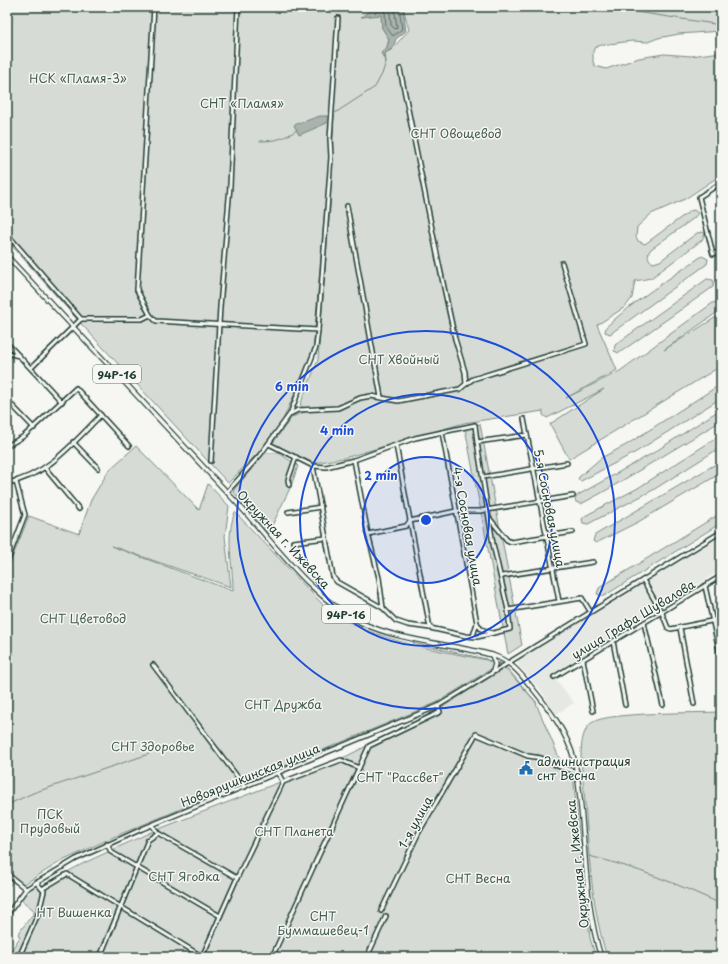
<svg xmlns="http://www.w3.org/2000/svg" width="728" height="964" viewBox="0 0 728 964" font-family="'Playpen Sans',sans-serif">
  <rect width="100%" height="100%" fill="#f6f6f2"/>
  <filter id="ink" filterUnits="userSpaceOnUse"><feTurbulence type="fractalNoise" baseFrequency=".025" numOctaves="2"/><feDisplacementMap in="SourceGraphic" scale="8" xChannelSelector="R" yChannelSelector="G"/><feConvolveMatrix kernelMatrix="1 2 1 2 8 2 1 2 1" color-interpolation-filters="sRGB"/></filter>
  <g filter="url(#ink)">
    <polygon fill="#e6e8e4" points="721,535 721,570 553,675 574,703 556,714 540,689 518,665 518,660"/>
    <g fill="#d6dbd6" stroke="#7a8c85">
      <path d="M7,7h356l8,3 -9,7 19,-3 1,14 7,11 -2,8 -5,5 3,9v-8l6,-3 18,-20 -6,-23h318v24l-42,3 -21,4 -10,4 -16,-1 -31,4 -5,2 -3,4v11l2,4 11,3 33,-11 25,-4 27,2 30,-4v123l-36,24 -34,15 -14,13 -1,10 2,4 7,3 45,-33 4,-1 4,3 -4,5 -43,31c-4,5 -4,10 2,14l7,-2 37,-28 6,-1 2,2 -3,6 -51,38 -16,3 -3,17 -7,9 -28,18 20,45 -51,28 54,-27 94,-69 7,3 -2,6 -55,39 57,-36v52l-152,93 -19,-35 54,-35 -57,29 -4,-3v-4l-79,12 -120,35 -30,5 -42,-19 20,-27 15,-6 -7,-6 18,-45 12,-153 4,-92 -3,22 -18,215 -31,70 -24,31 -30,30 -154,-167 -67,-76z"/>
      <path d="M702,256l6,3 -1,5 -97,70 -5,-2 1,-5c29,-27 63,-48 96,-71z"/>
      <polygon points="707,279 713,280 714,283 713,287 619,353 614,351 615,345"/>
      <polygon points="721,384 721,398 636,452 581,481 578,480 579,477 601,458 626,445"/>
      <polygon points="721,409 721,421 605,491 581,504 576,502 575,499 578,495 653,453"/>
      <polygon points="480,424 522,645 508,654 465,428"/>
      <polygon points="721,435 721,447 653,490 588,524 583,523 582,519 585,516 638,488"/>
      <path d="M136,446l63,64 9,-26 21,22 -4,30 6,51 -120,-41 122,45c0,-27 -8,-54 2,-79l91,96c50,36 116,42 175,55l-65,40 -325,135 -51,24 -39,24 -7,-6 -7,9v-318l22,-55 50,18 12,-34 18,-30z"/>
      <polygon points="265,453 279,453 298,466 291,486 268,534 233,491"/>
      <polygon points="721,461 721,473 638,522 596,543 593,541 595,535"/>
      <polygon points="721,513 721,523 604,596 597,594 599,588"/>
      <polygon points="505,668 535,701 563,767 537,754 537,759 573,775 590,938 596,957 369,957 388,916 386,915 366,957 7,957 20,937 18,934 35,911 20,899 27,890 36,885 39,887 84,863 151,832 347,756 439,709"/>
      <path d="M721,712v245h-114c-20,-63 -18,-131 -26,-196 0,-12 0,-32 12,-39 16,-10 105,-9 128,-10z"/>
    </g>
    <g fill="#aab3ae" stroke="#72847d">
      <polygon points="363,7 403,7 406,31 396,39 393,48 385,53 386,62 381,53 387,47 389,39 382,28 381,15 361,17 371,10"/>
      <polygon points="320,116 327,116 327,123 299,135 294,125"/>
    </g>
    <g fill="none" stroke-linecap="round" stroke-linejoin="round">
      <g stroke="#576c65" stroke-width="1">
        <polyline points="374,7 376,11 381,10 385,12 386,27 393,36 402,29 399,7"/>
        <polyline points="386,7 390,12 391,25 395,29 397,27 394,7"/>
      </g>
      <g stroke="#72847d" stroke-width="1">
        <polyline points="604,7 721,25"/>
        <polyline points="403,8 405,7"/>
        <polyline points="335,113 375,87 382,74 386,62"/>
        <polyline points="327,116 330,115"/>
        <path d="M260,141c15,0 24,-2 37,-11"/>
        <polyline points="413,643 486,659 490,662"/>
        <polyline points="507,668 537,703"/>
        <polyline points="7,805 33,793 149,754"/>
        <path d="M589,856c46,11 89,28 132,48"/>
        <polyline points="575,860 583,856"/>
      </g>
      <g stroke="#1f3d34" stroke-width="6">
        <g id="minor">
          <polyline points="154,7 137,290 150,315 156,321 318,330 316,347 290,414"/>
          <polyline points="721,183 699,197 713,254 721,252"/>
          <polyline points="347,206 381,397"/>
          <polyline points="7,234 81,319"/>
          <polyline points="7,316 8,315"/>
          <polyline points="318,330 331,157 330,139 338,18"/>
          <polyline points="7,343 62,402"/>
          <polyline points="7,353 19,356"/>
          <polyline points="31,368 81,319 142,319 150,315"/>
          <polyline points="466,384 473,379 586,344 562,263"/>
          <polyline points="7,400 34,428"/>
          <polyline points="524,419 559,601"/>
          <polyline points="442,432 477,623 473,636"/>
          <polyline points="73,442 98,468"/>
          <polyline points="477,442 493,544 508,610"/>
          <polyline points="269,444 313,466 326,467 354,460 415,438 475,425 477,442 527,435"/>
          <polyline points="396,445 430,628"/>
          <polyline points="7,446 24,436 76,388 129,446"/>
          <polyline points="354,460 368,534 379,578 383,608 396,621 408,625 430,628 466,636 477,637 510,629 508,610 582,598 590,611"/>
          <polyline points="211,461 220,307 230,186 238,7"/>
          <polyline points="313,466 333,577 337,582 383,608"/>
          <polyline points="45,468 79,509"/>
          <polyline points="483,477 567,463"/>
          <path d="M7,483c40,-7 66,-40 94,-68"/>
          <polyline points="289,485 288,480 296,457"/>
          <polyline points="227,492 260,455 290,414 298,410 338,408 360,398 371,396 398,401 460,389 466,384 465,372 455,339 439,264 400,69"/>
          <polyline points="288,512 321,507"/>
          <polyline points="490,519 507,540 511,542 573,532"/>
          <polyline points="368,534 406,526 410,521 456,511 480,511 573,496"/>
          <polyline points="293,542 326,538"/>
          <polyline points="7,562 25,515 16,482"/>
          <polyline points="502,576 593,562"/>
          <polyline points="643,580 662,613 668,628 671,629 721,619"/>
          <polyline points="705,586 721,659"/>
          <polyline points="477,623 481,629 492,633"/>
          <polyline points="644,623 663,705"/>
          <polyline points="680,628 694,704"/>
          <polyline points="613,641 625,705"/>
          <polyline points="583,660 593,711"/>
          <polyline points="153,665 245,787"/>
          <polyline points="554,677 721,576"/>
          <polyline points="283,782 341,760 359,768"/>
          <polyline points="152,825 158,833 237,878"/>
          <polyline points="107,844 111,852 220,916"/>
          <polyline points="7,874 26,889"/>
          <polyline points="36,882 42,889 67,874 203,957"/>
          <polyline points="381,911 419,832 476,734 528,756 541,758 560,767 577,772"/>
          <polyline points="7,915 26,889 76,859 142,829 438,706 721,532"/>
          <polyline points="19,957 39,912 44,891 42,889"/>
          <polyline points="100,957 148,840 158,833"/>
          <polyline points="202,957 237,878 283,782 278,773"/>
          <polyline points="272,957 369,746 440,712 438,706"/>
          <polyline points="367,957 386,916"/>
        </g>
      </g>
      <g stroke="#1f3d34" stroke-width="6">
        <g id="major">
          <path d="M7,256c77,83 154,165 230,247 37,40 74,94 123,119 41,20 89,21 132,33 19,6 29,19 41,34 17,21 34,44 41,70 5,20 6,40 8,60 4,46 5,94 19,138"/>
          <polyline points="492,655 495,664 493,671"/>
        </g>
      </g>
      <use href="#minor" stroke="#f6f6f2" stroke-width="3"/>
      <use href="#major" stroke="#f6f6f2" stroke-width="3.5"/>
    </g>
  </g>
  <circle cx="426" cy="520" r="63" fill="#1d4ed8" fill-opacity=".12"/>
  <g fill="none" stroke="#1d4ed8" stroke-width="2">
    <circle cx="426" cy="520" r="63"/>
    <circle cx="426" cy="520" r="126"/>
    <circle cx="426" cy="520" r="189"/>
  </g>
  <defs>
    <g id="civic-bare" transform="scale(1.08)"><path d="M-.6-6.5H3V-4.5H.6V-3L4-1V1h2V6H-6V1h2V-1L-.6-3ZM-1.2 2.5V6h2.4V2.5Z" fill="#1f6fb2" stroke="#f6f6f2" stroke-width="2.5" paint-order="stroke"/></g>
  </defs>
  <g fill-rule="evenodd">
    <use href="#civic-bare" x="526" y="768"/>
  </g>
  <g text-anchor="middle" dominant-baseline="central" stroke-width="3" stroke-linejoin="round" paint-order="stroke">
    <g fill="#f6f6f2" stroke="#60746d" stroke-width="1">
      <rect x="93" y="365" width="48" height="18" rx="3"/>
      <rect x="322" y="605" width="48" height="18" rx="3"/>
    </g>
    <g font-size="11" font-weight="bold" fill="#1f3d34">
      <text x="117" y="374">94Р-16</text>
      <text x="346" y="614">94Р-16</text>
    </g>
    <g font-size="12" fill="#445d54" stroke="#f6f6f2">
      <text x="78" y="78">НСК «Пламя-3»</text>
      <text x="242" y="103">СНТ «Пламя»</text>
      <text x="456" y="133">СНТ Овощевод</text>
      <text x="399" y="359">СНТ Хвойный</text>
      <text x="83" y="618">СНТ Цветовод</text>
      <text x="283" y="704">СНТ Дружба</text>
      <text x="153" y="746">СНТ Здоровье</text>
      <text x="400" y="777">СНТ "Рассвет"</text>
      <text x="50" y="814">ПСК<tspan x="50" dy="14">Прудовый</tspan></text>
      <text x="294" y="831">СНТ Планета</text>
      <text x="184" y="876">СНТ Ягодка</text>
      <text x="478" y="878">СНТ Весна</text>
      <text x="74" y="912">НТ Вишенка</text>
      <text x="323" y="916">СНТ<tspan x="323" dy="14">Буммашевец-1</tspan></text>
    </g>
    <g font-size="12" fill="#1f3d34" stroke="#f6f6f2">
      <text transform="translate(550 508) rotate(79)">5-я Сосновая улица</text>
      <text transform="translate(468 526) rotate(80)">4-я Сосновая улица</text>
      <text transform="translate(284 539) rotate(47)">Окружная г. Ижевска</text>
      <text transform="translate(633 619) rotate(-31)">улица Графа Шувалова</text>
      <text transform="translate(250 775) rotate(-22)">Новоярушкинская улица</text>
      <text transform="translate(415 822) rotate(-61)">1-я улица</text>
      <text transform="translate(577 864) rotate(-96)">Окружная г. Ижевска</text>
    </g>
    <g font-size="12" fill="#1f3d34" stroke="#f6f6f2" text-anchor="start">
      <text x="537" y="761">администрация<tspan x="537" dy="14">снт Весна</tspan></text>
    </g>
  </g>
  <circle cx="426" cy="520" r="6" fill="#1d4ed8" stroke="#f6f6f2" stroke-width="2"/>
  <g font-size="12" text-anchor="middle" font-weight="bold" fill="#1d4ed8" stroke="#f6f6f2" stroke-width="3" stroke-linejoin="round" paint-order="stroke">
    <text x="292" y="391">6 min</text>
    <text x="337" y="435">4 min</text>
    <text x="381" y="480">2 min</text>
  </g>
  <rect width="728" height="964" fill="none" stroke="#f6f6f2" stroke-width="24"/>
  <rect x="12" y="12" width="704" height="940" fill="none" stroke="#1f3d34" stroke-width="1.5" filter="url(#ink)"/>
</svg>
